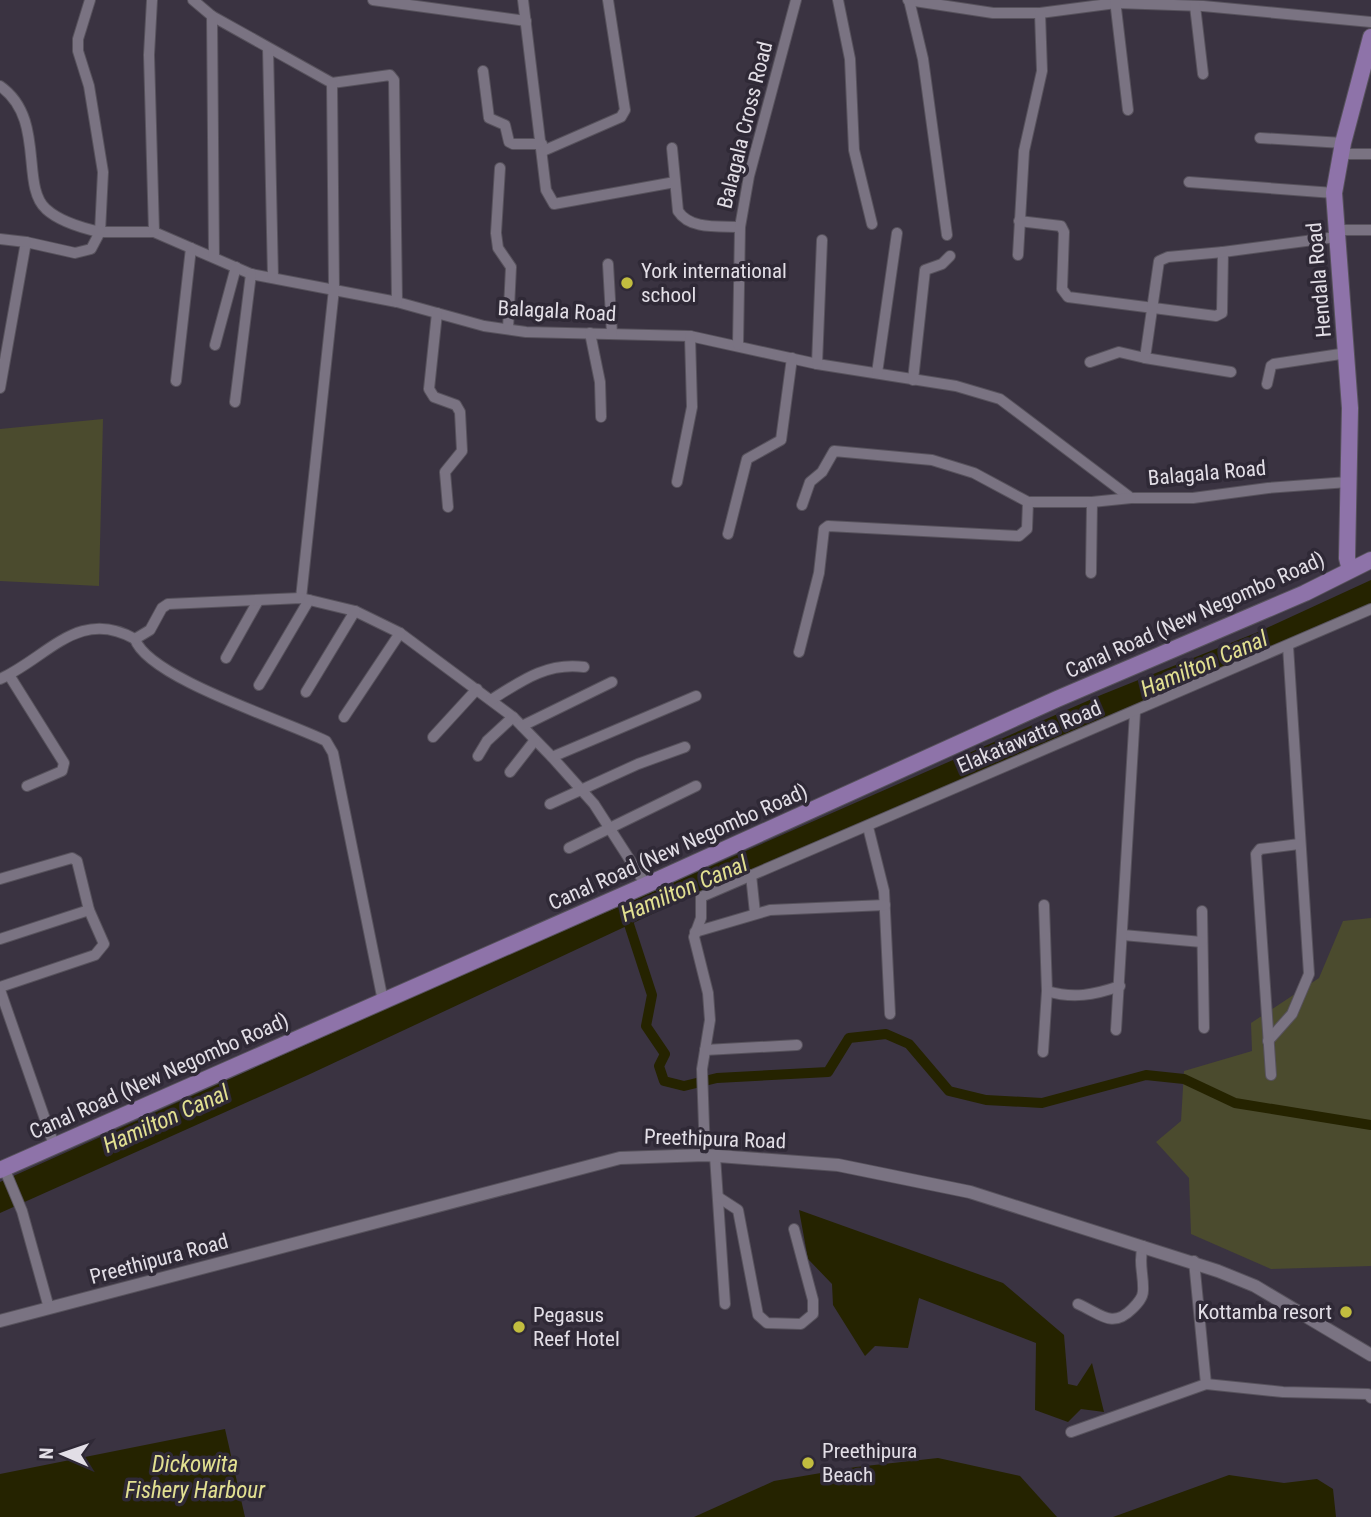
<svg xmlns="http://www.w3.org/2000/svg" width="1371" height="1517" viewBox="0 0 1371 1517" font-family="'Roboto Condensed',sans-serif">
  <rect width="100%" height="100%" fill="#3a3341"/>
  <g fill="#4b4b2e">
    <polygon points="103,419 99,586 0,581 0,429"/>
    <polygon points="1371,918 1371,1266 1271,1269 1191,1234 1189,1178 1156,1142 1181,1121 1184,1071 1252,1051 1251,1023 1319,978 1343,921"/>
  </g>
  <g fill="#252300">
    <polygon points="1371,580 1371,605 695,894 308,1075 0,1213 0,1182 397,1004 1101,695 1258,632"/>
    <polygon points="799,1210 1003,1283 1064,1335 1068,1384 1077,1386 1092,1363 1104,1412 1081,1409 1068,1422 1035,1410 1036,1343 919,1298 908,1348 875,1346 865,1356 833,1305 832,1284 808,1259"/>
    <polygon points="225,1429 245,1517 0,1517 0,1474"/>
    <polygon points="938,1458 1020,1476 1057,1517 694,1517 774,1481 856,1467"/>
    <polygon points="1229,1475 1284,1483 1317,1479 1333,1489 1336,1517 1113,1517"/>
  </g>
  <g fill="none" stroke-linecap="round" stroke-linejoin="round">
    <polyline stroke="#252300" stroke-width="10" points="626,915 652,995 646,1026 665,1054 659,1066 664,1081 684,1086 717,1078 828,1072 849,1038 886,1034 909,1044 949,1091 986,1100 1042,1103 1146,1075 1184,1079 1235,1103 1371,1125"/>
    <g stroke="#57525c" stroke-width="12">
      <g id="minor">
        <polyline points="90,0 78,39 78,51 89,86 103,172 100,232 154,232 251,274 397,302 484,326 526,332 690,336 817,364 956,386 1000,399 1131,498 1193,498 1268,488 1348,482"/>
        <polyline points="152,0 149,55 154,232"/>
        <polyline points="193,0 212,16 332,83 390,75 394,80 397,302"/>
        <polyline points="373,0 526,21"/>
        <polyline points="523,0 546,190 554,204 675,182"/>
        <polyline points="838,0 850,59 854,150 872,224"/>
        <polyline points="908,0 993,13 1040,13 1116,3 1203,6 1371,22"/>
        <polyline points="909,0 923,59 947,235"/>
        <polyline points="1115,0 1128,110"/>
        <polyline points="1195,6 1203,74"/>
        <polyline points="212,16 214,257"/>
        <polyline points="268,48 273,278"/>
        <polyline points="483,71 489,118 505,125 509,142 513,144 542,144"/>
        <path d="M0,86c46,32 20,100 46,123 14,13 36,19 54,23l-9,17 -16,4 -49,-11 -26,146"/>
        <polyline points="1260,138 1343,143"/>
        <path d="M672,148l6,63c12,19 41,15 62,16"/>
        <polyline points="543,151 621,117 625,110 608,0"/>
        <polyline points="1340,154 1371,154"/>
        <polyline points="500,168 496,233 498,248 511,267 508,329"/>
        <polyline points="1189,182 1334,193"/>
        <polyline points="1019,221 1061,226 1064,232 1062,289 1068,297 1216,316 1222,313 1223,252 1336,237"/>
        <polyline points="1336,230 1371,230"/>
        <polyline points="0,239 26,242"/>
        <polyline points="1223,252 1168,257 1159,261 1145,358 1231,372"/>
        <polyline points="1018,255 1024,151 1042,71 1040,13"/>
        <polyline points="608,264 612,334"/>
        <polyline points="437,313 429,389 434,397 456,405 460,412 462,451 445,472 448,507"/>
        <polyline points="590,333 600,382 601,417"/>
        <polyline points="215,345 236,267"/>
        <polyline points="738,345 740,227 749,176 796,0"/>
        <polyline points="1090,362 1119,352 1145,358"/>
        <polyline points="817,364 822,240"/>
        <polyline points="877,373 897,233"/>
        <polyline points="913,380 925,270 942,264 950,256"/>
        <polyline points="176,381 191,248"/>
        <polyline points="1267,384 1271,366 1274,364 1347,353"/>
        <polyline points="235,402 251,274"/>
        <polyline points="677,482 692,407 690,336"/>
        <polyline points="802,505 810,482 822,472 834,451 932,460 974,473 1028,502 1092,502 1131,498"/>
        <polyline points="728,534 747,459 781,440 792,358"/>
        <polyline points="1091,573 1092,502"/>
        <polyline points="301,598 334,289 332,83"/>
        <path d="M135,639c13,39 151,82 191,102l7,12 50,248"/>
        <polyline points="799,652 819,573 824,529 828,526 1019,536 1027,529 1028,502"/>
        <polyline points="226,658 258,601"/>
        <polyline points="9,675 64,763 62,771 27,786"/>
        <path d="M0,679c48,-22 79,-72 135,-40l15,-9 12,-22 6,-4 133,-6 54,13 45,22 113,84 39,40 42,47 52,81"/>
        <polyline points="259,685 309,600"/>
        <polyline points="306,692 355,611"/>
        <path d="M491,700c30,-19 56,-38 93,-33"/>
        <polyline points="344,717 400,633"/>
        <polyline points="522,726 612,682"/>
        <polyline points="433,737 477,689"/>
        <polyline points="478,756 487,741 513,717"/>
        <polyline points="552,757 696,696"/>
        <polyline points="510,772 535,740"/>
        <polyline points="550,804 638,764 685,747"/>
        <polyline points="868,827 884,891 890,1014"/>
        <polyline points="569,848 696,786"/>
        <polyline points="751,875 755,913"/>
        <polyline points="0,879 72,858 77,861 89,910 104,944 95,955 0,987"/>
        <path d="M1044,905l3,86c26,8 47,4 73,-5"/>
        <polyline points="1202,911 1204,1028"/>
        <polyline points="695,932 770,910 885,905"/>
        <polyline points="1123,935 1202,942"/>
        <polyline points="0,939 89,910"/>
        <polyline points="0,990 54,1145"/>
        <polyline points="1116,1030 1135,712"/>
        <polyline points="1268,1041 1292,1014 1309,974 1288,646"/>
        <polyline points="705,1050 797,1045"/>
        <polyline points="1043,1052 1047,991"/>
        <polyline points="1271,1075 1256,854 1260,849 1299,844"/>
        <polyline points="705,1155 702,1069 710,1020 708,993 694,937 701,918 701,897 1371,609"/>
        <polyline points="715,1156 725,1304"/>
        <polyline points="4,1168 22,1211 49,1308"/>
        <polyline points="718,1197 738,1210 758,1315 767,1323 801,1324 813,1314 813,1300 794,1229"/>
        <polyline points="1194,1261 1206,1384"/>
        <path d="M1078,1304c23,10 34,25 54,5 5,-5 11,-11 11,-18 1,-16 -5,-28 0,-45"/>
        <polyline points="1071,1432 1206,1384 1283,1392 1368,1394 1371,1398"/>
      </g>
    </g>
    <g stroke="#57525c" stroke-width="14">
      <polyline id="tertiary" points="0,1321 620,1158 705,1155 838,1165 970,1192 1218,1271 1255,1286 1371,1355"/>
    </g>
    <g stroke="#57525c" stroke-width="18">
      <g id="primary">
        <polyline points="1350,570 1347,558 1350,408 1334,193 1343,143 1371,37"/>
        <polyline points="0,1170 646,885 1057,699 1305,593 1371,560"/>
      </g>
    </g>
    <use href="#minor" stroke="#7a7382" stroke-width="10"/>
    <use href="#tertiary" stroke="#7a7382" stroke-width="12"/>
    <use href="#primary" stroke="#8e73a9" stroke-width="16"/>
  </g>
  <g fill="#c2bd3f" stroke="#2f2936" stroke-width="2.5">
    <circle cx="627" cy="283" r="7"/>
    <circle cx="1346" cy="1312" r="7"/>
    <circle cx="519" cy="1327" r="7"/>
    <circle cx="808" cy="1463" r="7"/>
  </g>
  <g text-anchor="middle" dominant-baseline="central" stroke-width="7" stroke-linejoin="round" paint-order="stroke">
    <g font-size="21" fill="#e2dee6" stroke="#2f2936">
      <text transform="translate(745 125) rotate(-76)">Balagala Cross Road</text>
      <text transform="translate(1319 280) rotate(-95)">Hendala Road</text>
      <text transform="translate(557 311) rotate(3)">Balagala Road</text>
      <text transform="translate(1207 473) rotate(-5)">Balagala Road</text>
      <text transform="translate(1195 615) rotate(-24)">Canal Road (New Negombo Road)</text>
      <text transform="translate(1029 737) rotate(-23)">Elakatawatta Road</text>
      <text transform="translate(678 847) rotate(-24)">Canal Road (New Negombo Road)</text>
      <text transform="translate(159 1076) rotate(-24)">Canal Road (New Negombo Road)</text>
      <text transform="translate(715 1139) rotate(2)">Preethipura Road</text>
      <text transform="translate(159 1259) rotate(-15)">Preethipura Road</text>
    </g>
    <g font-size="21" fill="#e2dee6" stroke="#2f2936" text-anchor="start">
      <text x="641" y="271">York international<tspan x="641" dy="24">school</tspan></text>
      <text x="1332" y="1312" text-anchor="end">Kottamba resort</text>
      <text x="533" y="1315">Pegasus<tspan x="533" dy="24">Reef Hotel</tspan></text>
      <text x="822" y="1451">Preethipura<tspan x="822" dy="24">Beach</tspan></text>
    </g>
    <g font-size="23" font-style="italic" fill="#e2e091" stroke="#2f2936">
      <text transform="translate(1204 664) rotate(-23)">Hamilton Canal</text>
      <text transform="translate(684 889) rotate(-23)">Hamilton Canal</text>
      <text transform="translate(166 1119) rotate(-24)">Hamilton Canal</text>
      <text x="195" y="1464">Dickowita<tspan x="195" dy="26">Fishery Harbour</tspan></text>
    </g>
  </g>
  <g transform="translate(63 1454) rotate(272)" stroke="#2f2936" stroke-width="5" paint-order="stroke">
  <path d="M0-5L12 26L0 18L-12 26Z" fill="#e2dee6"/>
  <text y="-10" font-size="19" font-weight="bold" text-anchor="middle" fill="#e2dee6">N</text>
  </g>
</svg>
